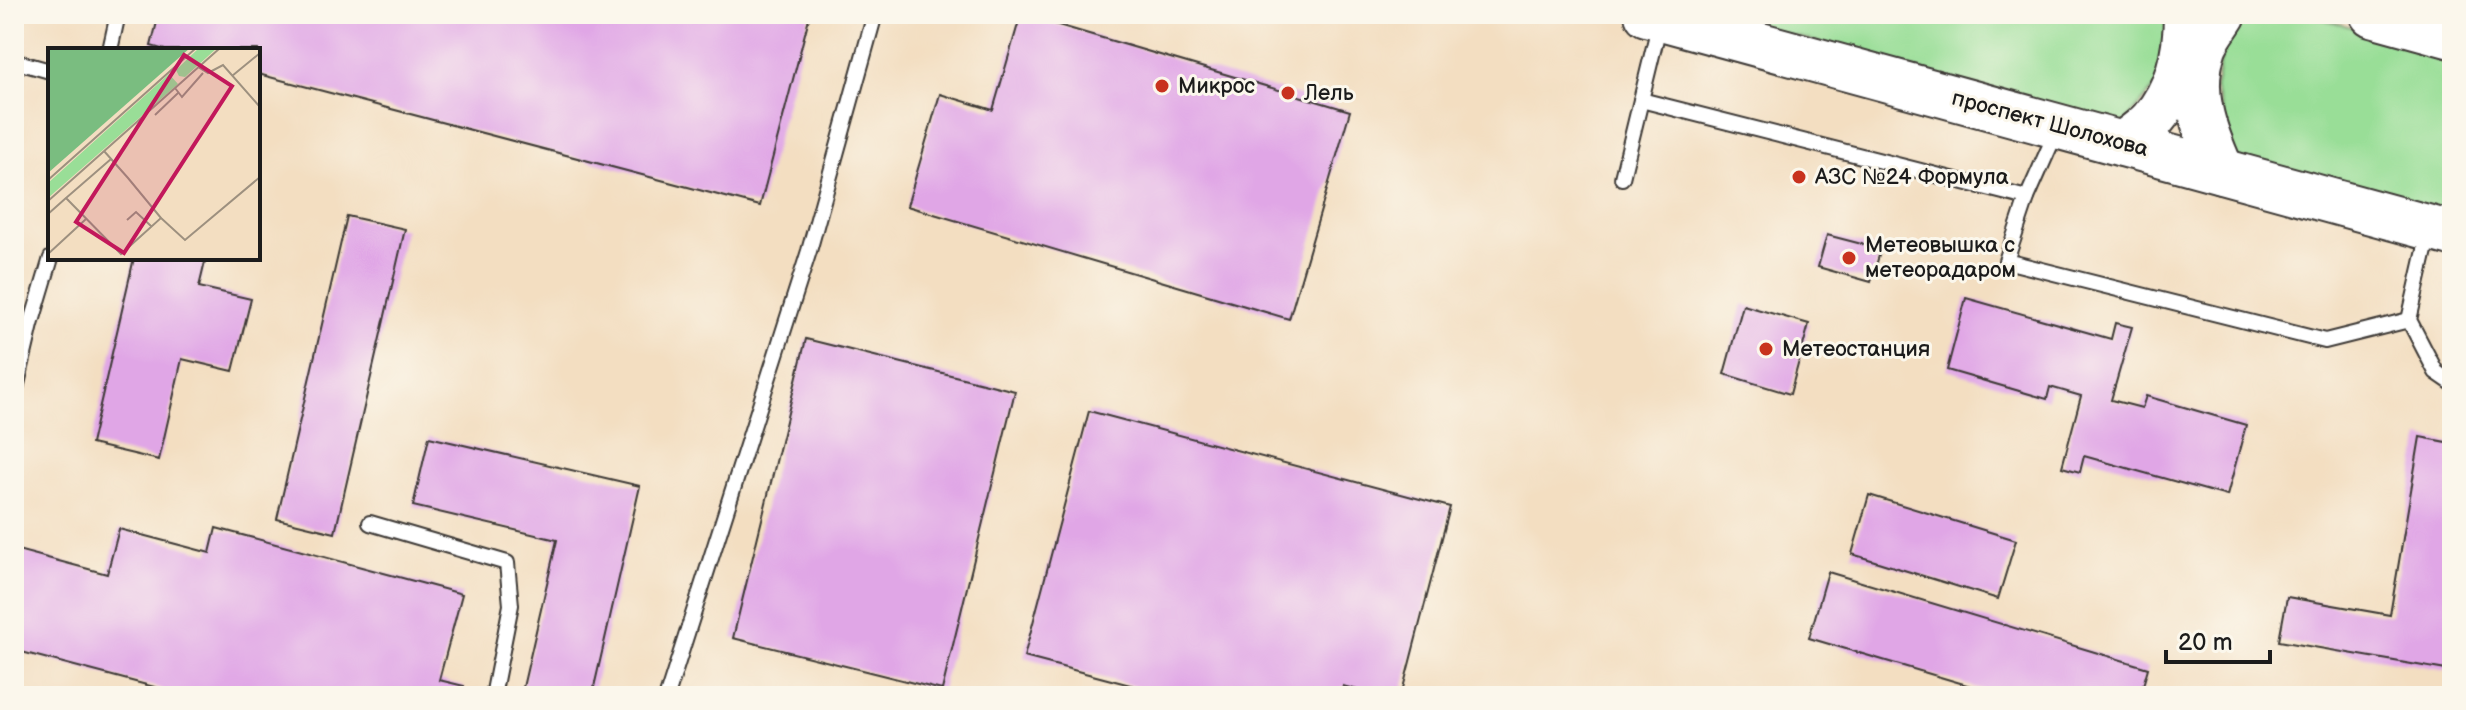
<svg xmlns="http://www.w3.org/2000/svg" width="2466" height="710" viewBox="0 0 2466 710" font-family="'Balsamiq Sans',sans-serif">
  <rect width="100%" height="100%" fill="#fbf7ec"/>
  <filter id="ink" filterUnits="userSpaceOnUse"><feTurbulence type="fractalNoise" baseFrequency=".0125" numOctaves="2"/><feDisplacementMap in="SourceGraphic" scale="16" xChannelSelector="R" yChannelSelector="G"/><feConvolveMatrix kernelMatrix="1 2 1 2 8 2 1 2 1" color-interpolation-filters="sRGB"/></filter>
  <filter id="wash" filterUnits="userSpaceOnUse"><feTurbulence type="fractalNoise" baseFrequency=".006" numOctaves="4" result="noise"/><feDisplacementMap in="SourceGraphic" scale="32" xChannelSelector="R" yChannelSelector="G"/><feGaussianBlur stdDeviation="1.8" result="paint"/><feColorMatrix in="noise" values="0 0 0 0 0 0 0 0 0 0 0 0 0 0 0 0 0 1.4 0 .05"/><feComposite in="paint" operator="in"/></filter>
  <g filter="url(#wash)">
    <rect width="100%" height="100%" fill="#f3dec1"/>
    <g fill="#99de97" stroke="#5a7d5a" stroke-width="2">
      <polygon points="1715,14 2171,14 2162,79 2122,126"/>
      <polygon points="2247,14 2305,14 2452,55 2452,216 2236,157 2215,88 2223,51"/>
    </g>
    <g id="blocks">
      <g fill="#e0a6e6">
        <polygon points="159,14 810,14 760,206 258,74 258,50 165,50 151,46"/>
        <polygon points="1021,14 1350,111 1289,319 907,206 940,94 993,110"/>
        <polygon points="347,216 405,229 335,533 277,519"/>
        <polygon points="1827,235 1881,249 1871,282 1818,267"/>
        <polygon points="134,258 206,258 199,287 251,299 233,371 182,359 159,460 91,444"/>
        <polygon points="1966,298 2111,339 2115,323 2132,327 2111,400 2142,408 2146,396 2246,425 2227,496 2084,456 2080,472 2062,467 2081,396 2050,387 2047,399 1947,370"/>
        <polygon points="1743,305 1809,324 1790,394 1724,374"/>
        <polygon points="806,339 1015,391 942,690 733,638"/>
        <polygon points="1089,411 1450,507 1401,696 1379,696 1343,686 1340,696 1172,696 1024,657"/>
        <polygon points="429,437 640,486 592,696 521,696 557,540 413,506"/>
        <polygon points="2420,437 2452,443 2452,671 2279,641 2287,597 2390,615"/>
        <polygon points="1869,495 2016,540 1998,599 1852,554"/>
        <polygon points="216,528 462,594 439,680 464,686 462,696 161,696 162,689 14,650 14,549 107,574 119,529 210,553"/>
        <polygon points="1828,572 2148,668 2140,696 2004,696 1809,638"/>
      </g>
    </g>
  </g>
  <g filter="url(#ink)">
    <use href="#blocks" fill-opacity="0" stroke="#3c3935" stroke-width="2"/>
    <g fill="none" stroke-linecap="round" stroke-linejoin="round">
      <g stroke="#3c3935" stroke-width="18">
        <g id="lane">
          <polyline points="110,50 118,14"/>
          <polyline points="14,61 50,71"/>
          <polyline points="1641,100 2027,198"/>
          <polyline points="2057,130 2027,198 2006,261 2325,341 2409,320"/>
          <polyline points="1622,178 1660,22"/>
          <polyline points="2429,233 2409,320 2436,372 2452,383"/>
          <polyline points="14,397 31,325 51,258"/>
          <polyline points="370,523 507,563 511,605 493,696"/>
          <polyline points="14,695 19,696"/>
          <polyline points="667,696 809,251 875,14"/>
        </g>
      </g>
      <g stroke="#3c3935" stroke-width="48">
        <g id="primary">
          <polyline points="1647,14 2452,234"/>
          <polyline points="2372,14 2452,36"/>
          <path d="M2123,144c9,-7 21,-15 29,-24 26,-30 34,-68 34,-106"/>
          <path d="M2222,171c-18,-40 -33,-79 -18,-124 4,-11 14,-23 20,-33"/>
        </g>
      </g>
      <use href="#lane" stroke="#fff" stroke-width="14"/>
      <use href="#primary" stroke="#fff" stroke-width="44"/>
    </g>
  </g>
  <g fill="#c8321e" stroke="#fbf7ec" stroke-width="3">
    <circle cx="1162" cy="86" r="8"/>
    <circle cx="1288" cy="93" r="8"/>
    <circle cx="1799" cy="177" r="8"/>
    <circle cx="1849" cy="258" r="8"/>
    <circle cx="1766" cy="349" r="8"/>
  </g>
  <g text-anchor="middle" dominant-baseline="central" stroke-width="6" stroke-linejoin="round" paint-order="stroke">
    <g font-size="22" fill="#1c1c1c" stroke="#fbf7ec" text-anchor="start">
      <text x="1178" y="86">Микрос</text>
      <text x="1304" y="93">Лель</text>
      <text x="1815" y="177">АЗС №24 Формула</text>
      <text x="1865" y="245">Метеовышка с<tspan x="1865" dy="25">метеорадаром</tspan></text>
      <text x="1782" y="349">Метеостанция</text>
    </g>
    <g font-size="22" fill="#1c1c1c" stroke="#fbf7ec">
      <text transform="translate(2050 124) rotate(15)">проспект Шолохова</text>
    </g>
  </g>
  <g transform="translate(48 48)">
    <rect width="212" height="212" fill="#f3dec1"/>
    <path d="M151,0h18l-32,29 -6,-1 -3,-6zM121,26l9,10 -130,114v-15z" fill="#99de97"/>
    <path d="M0,0h142l-142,125z" fill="#7abd80"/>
    <path fill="none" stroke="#9d907f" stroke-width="2" d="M150,19l10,6 15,-8 37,42M184,28l28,-23M127,40l7,9 21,-24M107,67l23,-22M56,103l24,27 33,40 -40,36 -55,-56 45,-39M0,132l148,-132M0,153l172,-153M0,166l18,-16M113,170l24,22 75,-63M79,172l9,-8 15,14M0,206l38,-35"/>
    <path fill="#c2185b" fill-opacity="0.15" stroke="#c2185b" stroke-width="4" d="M136,7l48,31 -108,167 -48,-31z"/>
    <rect width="212" height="212" fill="none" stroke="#1c1c1c" stroke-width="4"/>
  </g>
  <rect width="2466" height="710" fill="none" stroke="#fbf7ec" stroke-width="48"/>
  <path d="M2166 650v12h104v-12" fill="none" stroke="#1c1c1c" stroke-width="4"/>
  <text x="2178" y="650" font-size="24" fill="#1c1c1c" stroke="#fbf7ec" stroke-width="6" paint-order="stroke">20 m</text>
</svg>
